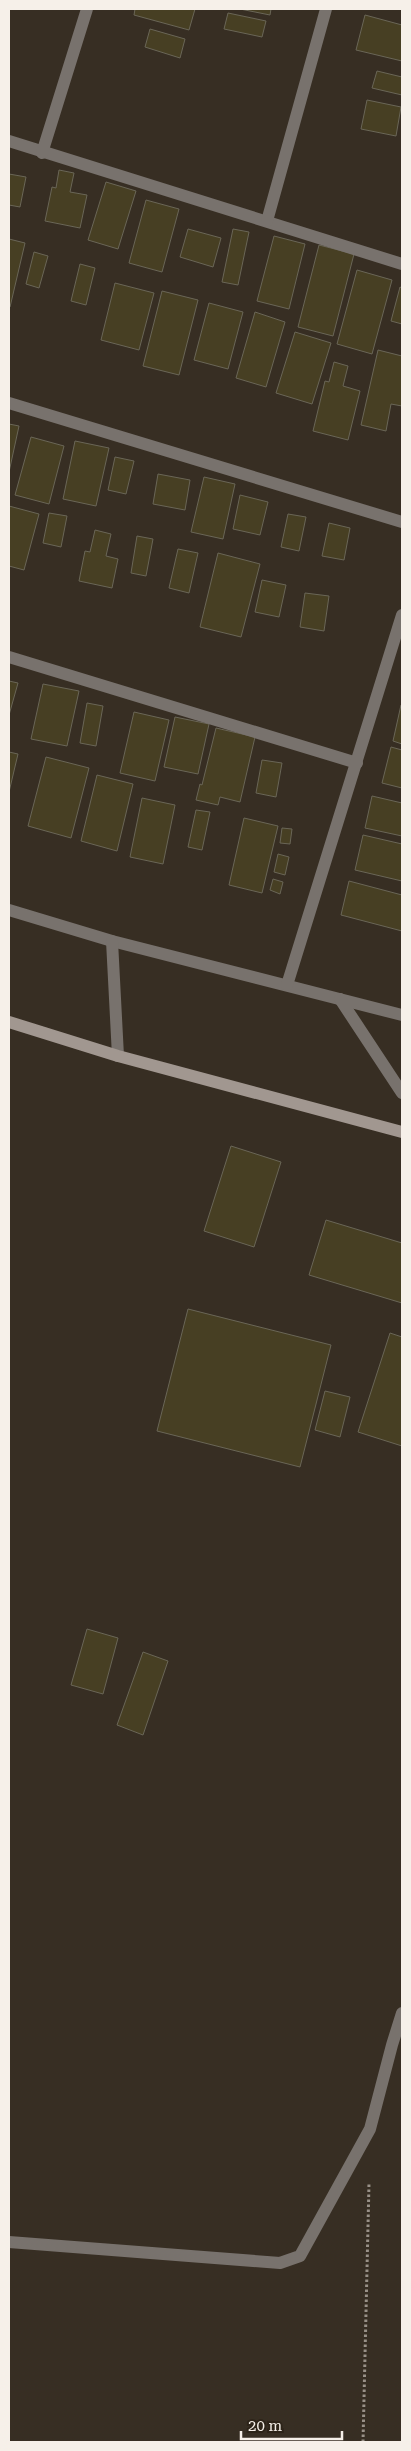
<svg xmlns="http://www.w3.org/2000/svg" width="411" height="2451" viewBox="0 0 411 2451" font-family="'Roboto Serif',serif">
  <rect width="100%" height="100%" fill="#372e23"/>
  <g fill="#473f23" stroke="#6a6657">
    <polygon points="135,9 195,9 189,30 134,15"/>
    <polygon points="240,9 271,9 270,15"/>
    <polygon points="228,13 266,21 262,37 224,29"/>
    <polygon points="365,15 402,25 402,61 356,50"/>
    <polygon points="150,29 185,39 180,58 145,47"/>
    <polygon points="377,71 402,77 402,95 372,88"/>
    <polygon points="367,100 401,107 396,136 361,129"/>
    <polygon points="59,170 74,173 70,192 87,195 80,228 45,221 52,187 56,188"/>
    <polygon points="9,174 26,177 20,207 9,205"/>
    <polygon points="106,182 136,191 118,249 88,240"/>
    <polygon points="146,200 179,209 162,272 129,263"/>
    <polygon points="188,229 221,238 213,267 180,257"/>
    <polygon points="233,229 249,232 238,285 222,282"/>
    <polygon points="274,236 305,244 289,309 257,301"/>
    <polygon points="9,239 25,243 10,307 9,307"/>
    <polygon points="319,245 354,254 333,336 298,327"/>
    <polygon points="34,252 48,256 39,288 26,284"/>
    <polygon points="80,264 95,268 86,305 71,301"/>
    <polygon points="357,270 392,280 372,354 337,344"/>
    <polygon points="115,283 154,293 139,350 101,340"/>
    <polygon points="400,287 402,288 402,324 391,321"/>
    <polygon points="162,291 198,300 179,375 143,366"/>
    <polygon points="209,303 243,312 228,369 194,360"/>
    <polygon points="255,312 285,322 266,387 236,378"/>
    <polygon points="295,332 331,343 312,404 276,393"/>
    <polygon points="378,350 402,356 402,406 391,404 386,431 361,425"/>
    <polygon points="334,362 348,366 343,386 360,391 348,440 313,431 325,381 329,382"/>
    <polygon points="9,424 19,426 9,472"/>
    <polygon points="31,437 64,446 49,504 15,495"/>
    <polygon points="75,441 109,448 96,506 63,499"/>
    <polygon points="115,457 134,461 126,494 108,490"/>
    <polygon points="158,474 190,480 185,510 153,504"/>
    <polygon points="204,477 235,484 223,539 191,532"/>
    <polygon points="240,495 268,502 260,535 233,529"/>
    <polygon points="9,506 39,514 24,570 9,566"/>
    <polygon points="49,513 67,516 61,547 43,543"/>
    <polygon points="288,514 306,517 299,551 281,547"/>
    <polygon points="329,523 350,528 344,560 322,556"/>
    <polygon points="95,530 111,534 106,556 118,559 112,588 79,581 85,551 90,552"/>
    <polygon points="137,536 153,539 146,576 131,573"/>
    <polygon points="178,549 198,553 189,593 169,588"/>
    <polygon points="218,553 260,564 241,637 200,627"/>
    <polygon points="262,580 286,585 279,617 255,612"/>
    <polygon points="305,593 329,596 324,631 300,627"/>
    <polygon points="9,681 18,683 9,715"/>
    <polygon points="43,684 79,691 67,746 31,739"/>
    <polygon points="87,703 103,706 96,746 80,743"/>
    <polygon points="401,705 402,705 402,744 393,741"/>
    <polygon points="134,712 169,720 155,781 120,773"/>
    <polygon points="175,717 209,724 198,774 164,767"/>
    <polygon points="216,728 255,737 240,802 220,797 218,805 196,800 200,784 202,785"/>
    <polygon points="391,747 402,750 402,788 382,783"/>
    <polygon points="9,752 18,754 9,792"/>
    <polygon points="46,757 89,768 71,838 28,826"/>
    <polygon points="262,760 282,763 276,797 256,793"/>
    <polygon points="97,775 133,784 117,851 81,841"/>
    <polygon points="372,796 402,803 402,836 365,828"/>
    <polygon points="142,798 175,805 163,864 130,857"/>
    <polygon points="196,810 210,812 202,850 188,847"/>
    <polygon points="244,818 278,826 262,893 229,885"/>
    <polygon points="282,828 292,829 290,844 280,843"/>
    <polygon points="363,835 402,844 402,881 355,870"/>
    <polygon points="278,854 289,857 285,875 274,872"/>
    <polygon points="273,879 283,882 280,894 270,890"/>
    <polygon points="349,881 402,895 402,931 341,915"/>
    <polygon points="231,1146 281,1162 254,1247 204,1231"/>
    <polygon points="326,1220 402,1243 402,1303 309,1275"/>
    <polygon points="188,1309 331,1345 300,1467 157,1431"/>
    <polygon points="390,1333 402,1337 402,1446 358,1432"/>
    <polygon points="325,1391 350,1397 340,1437 315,1430"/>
    <polygon points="87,1629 118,1638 103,1694 71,1685"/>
    <polygon points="143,1652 168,1661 143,1735 117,1725"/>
  </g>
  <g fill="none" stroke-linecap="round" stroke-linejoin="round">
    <polyline stroke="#999188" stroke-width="3" stroke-dasharray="2.5 2.5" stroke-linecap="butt" points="363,2442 369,2183"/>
    <g stroke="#78726d" stroke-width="12">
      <polyline points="9,141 402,264"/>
      <polyline points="42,153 87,9"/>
      <polyline points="267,221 326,9"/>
      <polyline points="9,403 402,522"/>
      <polyline points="9,657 357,763"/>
      <polyline points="9,910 112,941 402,1015"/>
      <polyline points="112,941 118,1056"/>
      <polyline points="287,985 402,615"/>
      <polyline points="340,999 402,1093"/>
      <polyline points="9,2242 280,2263 300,2256 370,2129 392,2045 402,2013"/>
    </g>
    <polyline stroke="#a19790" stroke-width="12" points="9,1022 118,1056 402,1132"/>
  </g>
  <rect width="411" height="2451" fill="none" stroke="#f6f0e9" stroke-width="20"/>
  <path d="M241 2431v8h101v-8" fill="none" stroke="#f6f0e9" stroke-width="2.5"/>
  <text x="248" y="2431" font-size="15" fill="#f6f0e9" stroke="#2d2419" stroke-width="4" paint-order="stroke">20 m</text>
</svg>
